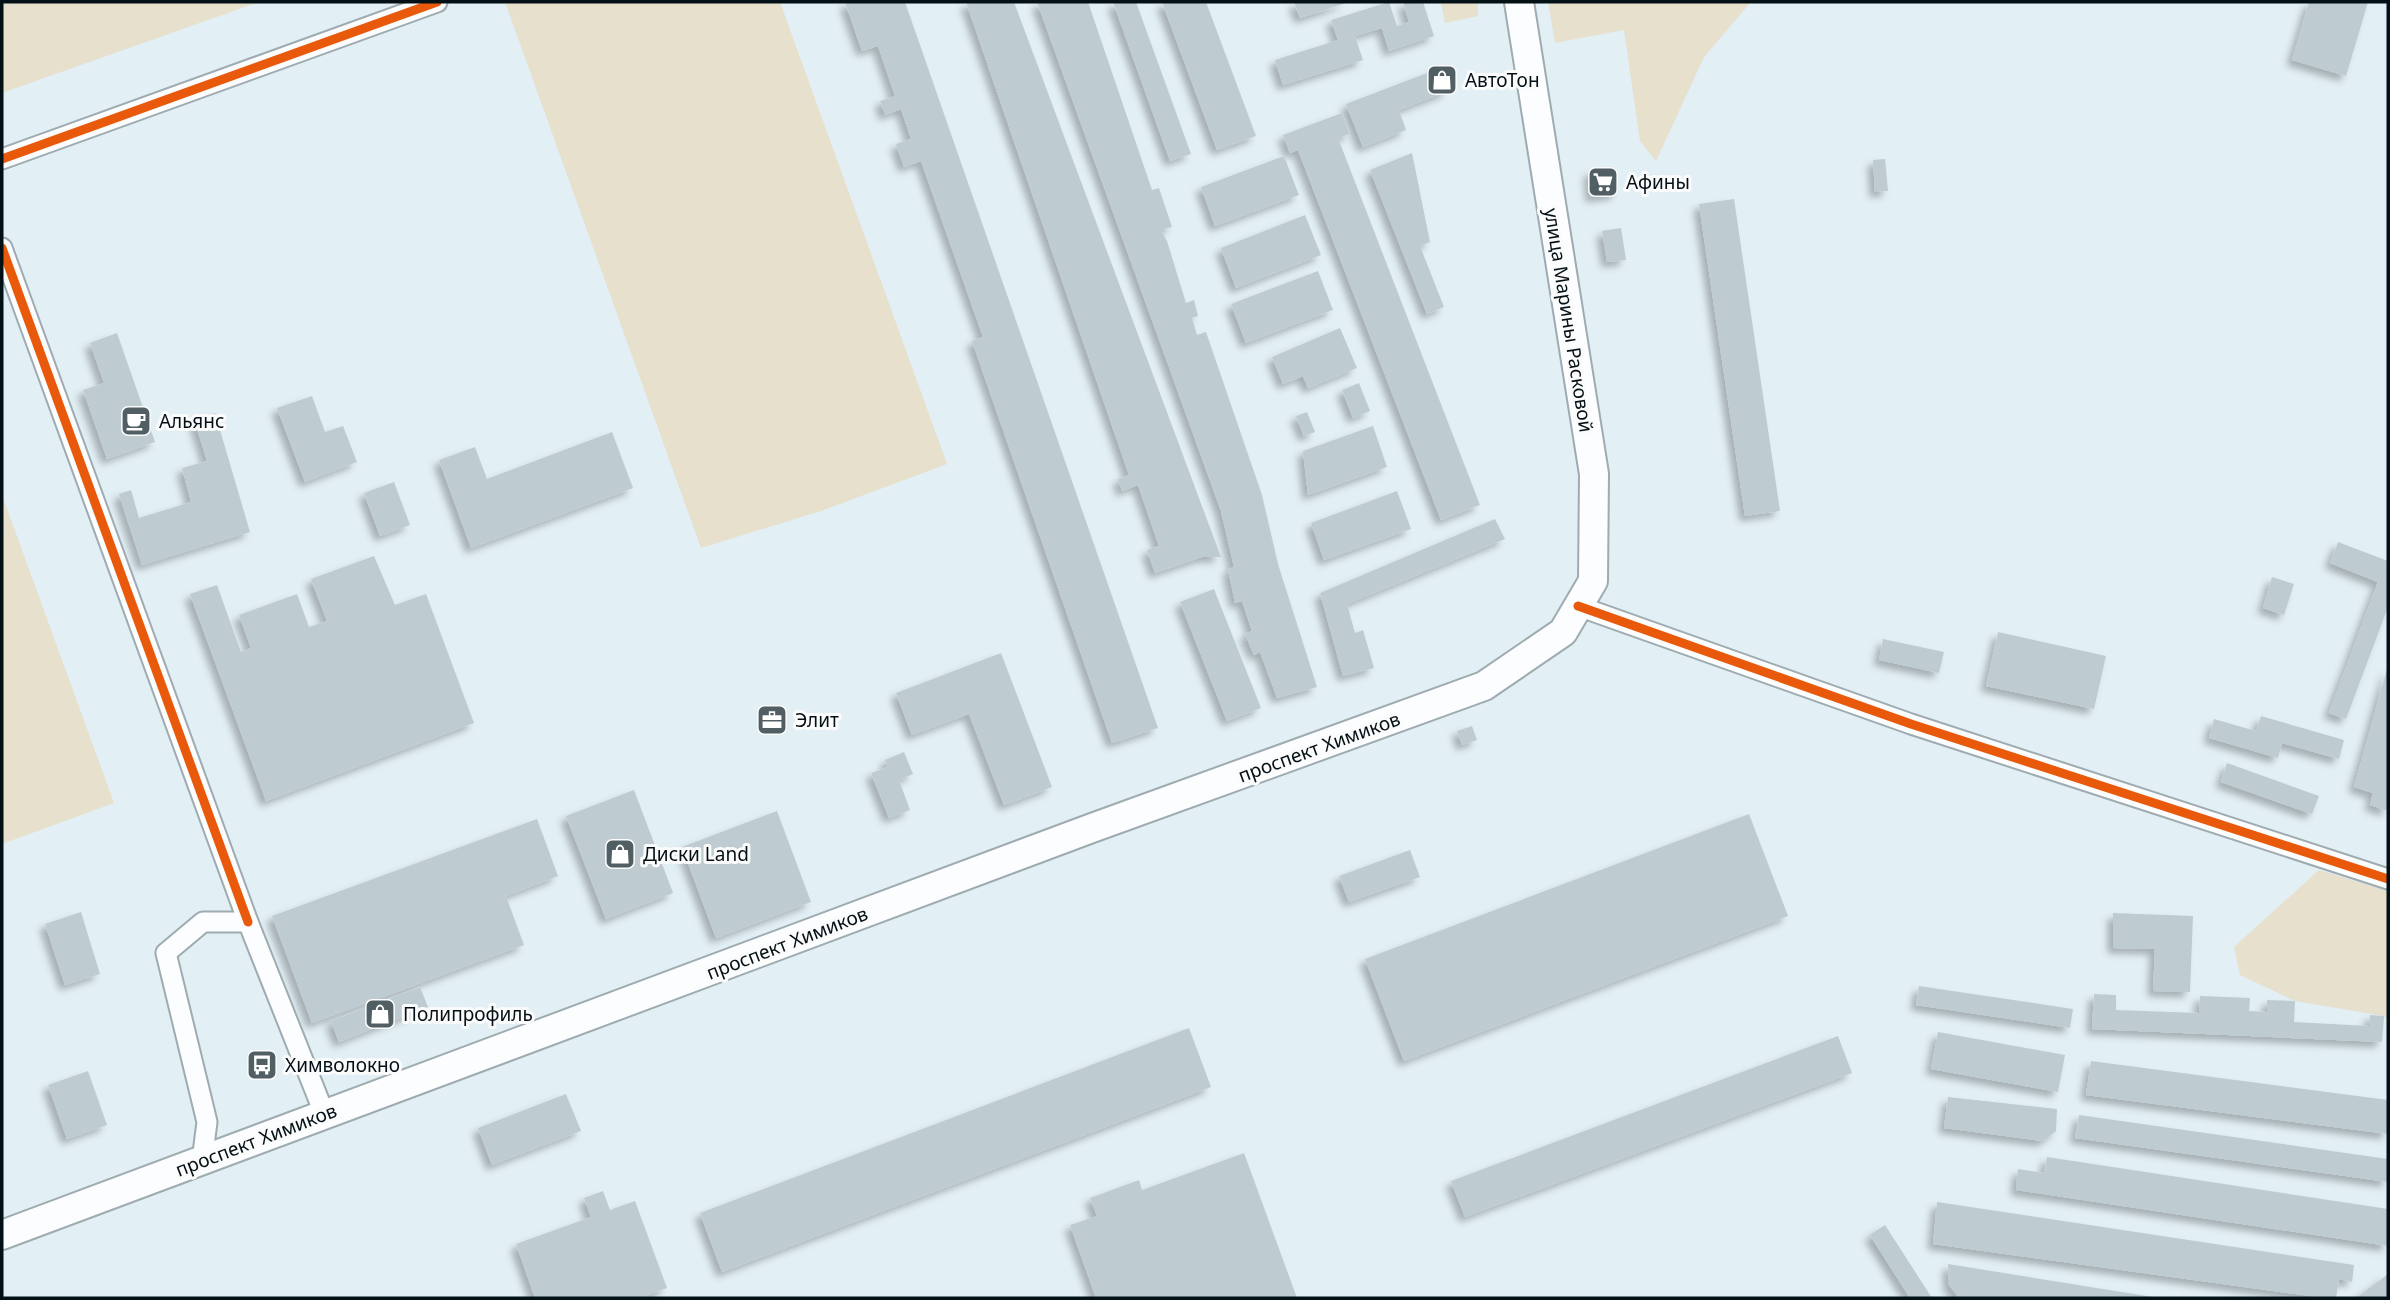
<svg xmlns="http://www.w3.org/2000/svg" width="2390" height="1300" viewBox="0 0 2390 1300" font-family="'Noto Sans',sans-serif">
  <defs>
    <filter id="shadow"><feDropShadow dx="-5.5" dy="5.5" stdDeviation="3.5" flood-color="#0004"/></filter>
  </defs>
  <rect width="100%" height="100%" fill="#e2eff5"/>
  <g fill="#e6e0cd">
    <polygon points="2,2 259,2 2,93"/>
    <polygon points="505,2 780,2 947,464 821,511 701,548"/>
    <polygon points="1441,2 1478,2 1478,16 1445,23"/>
    <polygon points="1548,2 1751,2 1704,57 1656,161 1640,141 1624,30 1555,43"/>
    <polygon points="2,495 114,803 2,844"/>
    <polygon points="2319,870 2388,891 2388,1021 2384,1016 2295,1001 2240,975 2234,947"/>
  </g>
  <g fill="#beccd2" filter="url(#shadow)">
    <polygon points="845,2 905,2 1158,728 1112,743 972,341 983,337 921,161 904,167 896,144 911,139 901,109 885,115 880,101 895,96 878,46 862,51"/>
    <polygon points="966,2 1014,2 1221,557 1202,557 1155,573 1147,550 1159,546 1138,485 1122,491 1118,479 1129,475"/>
    <polygon points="1037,2 1088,2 1152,190 1159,188 1172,227 1161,230 1167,241 1186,303 1194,300 1198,316 1192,318 1197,335 1206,332 1262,495 1278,564 1317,687 1277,698 1260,652 1254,655 1245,634 1252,631 1242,601 1235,603 1228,569 1234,567 1221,511"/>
    <polygon points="1113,2 1136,2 1191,154 1170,161"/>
    <polygon points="1162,2 1206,2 1256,136 1217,150"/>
    <polygon points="1294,2 1349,2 1300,18"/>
    <polygon points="1389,2 1397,26 1409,22 1403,2 1423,2 1434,36 1389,51 1382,28 1355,36 1363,60 1283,85 1275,60 1338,40 1331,20"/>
    <polygon points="2309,2 2368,2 2346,76 2292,60"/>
    <polygon points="1440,68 1448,91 1399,110 1406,130 1363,147 1346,104"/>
    <polygon points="1342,113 1350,134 1338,138 1480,505 1441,520 1298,150 1290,153 1283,135"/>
    <polygon points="1412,153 1430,242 1420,246 1444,307 1427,314 1370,170"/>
    <polygon points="1284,156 1299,195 1215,226 1201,187"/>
    <polygon points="1885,159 1888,191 1875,192 1873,160"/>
    <polygon points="1615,168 1617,194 1591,197 1589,171"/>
    <polygon points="1734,199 1780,511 1745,516 1699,204"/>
    <polygon points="1305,215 1321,255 1236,288 1221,248"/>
    <polygon points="1621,228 1626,260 1607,262 1602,231"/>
    <polygon points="1318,271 1333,310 1246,343 1231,304"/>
    <polygon points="1340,328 1357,368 1308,388 1303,376 1283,384 1272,357"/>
    <polygon points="117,333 155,442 107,459 83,390 104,383 90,343"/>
    <polygon points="1359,383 1370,411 1353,418 1342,390"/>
    <polygon points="312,396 325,432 343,426 357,462 305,482 277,408"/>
    <polygon points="1307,412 1315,432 1304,436 1296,416"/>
    <polygon points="215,413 250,532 142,565 119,494 131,490 139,518 191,502 182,468 207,461 194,419"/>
    <polygon points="1373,426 1387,467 1308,495 1303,451"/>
    <polygon points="612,432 633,488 471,548 439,460 475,447 487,479"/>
    <polygon points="394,482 410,525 380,536 364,493"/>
    <polygon points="1397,491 1411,529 1324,560 1311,523"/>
    <polygon points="1495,519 1505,539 1347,604 1355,633 1363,630 1374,668 1343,676 1320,593"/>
    <polygon points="2338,542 2388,561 2388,607 2346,719 2329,713 2378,582 2330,563"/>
    <polygon points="374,556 395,605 426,594 474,723 266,801 190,594 217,585 241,652 251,648 239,615 297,594 309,627 327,621 311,579"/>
    <polygon points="2272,577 2294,584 2284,615 2263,608"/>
    <polygon points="1214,589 1261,708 1227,721 1180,602"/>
    <polygon points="1998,632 2106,656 2094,709 1986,686"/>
    <polygon points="1883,639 1944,652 1939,673 1879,660"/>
    <polygon points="1001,653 1052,787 1004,805 969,714 912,735 896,693"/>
    <polygon points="2387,669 2388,669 2388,811 2370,805 2373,793 2354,787"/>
    <polygon points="2261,716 2344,740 2339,759 2282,743 2278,758 2209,738 2214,719 2256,731"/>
    <polygon points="1472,726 1477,740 1462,745 1457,731"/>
    <polygon points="904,752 913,774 899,780 910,810 889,818 871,773 888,767 885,760"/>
    <polygon points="2227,763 2319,796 2312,814 2221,782"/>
    <polygon points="634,790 673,893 606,919 566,816"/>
    <polygon points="777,811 811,902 716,938 682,847"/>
    <polygon points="1749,814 1788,916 1404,1061 1365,959"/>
    <polygon points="537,819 558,876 506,896 524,945 312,1023 272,916"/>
    <polygon points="1410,850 1420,877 1349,902 1339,876"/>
    <polygon points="81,912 100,974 65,985 45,924"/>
    <polygon points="2113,913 2193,916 2190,992 2153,991 2155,949 2113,948"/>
    <polygon points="1919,986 2073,1009 2070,1028 1916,1005"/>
    <polygon points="420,987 428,1007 339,1042 331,1021"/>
    <polygon points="2094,994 2116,995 2116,1010 2199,1013 2200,996 2250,998 2249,1011 2267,1012 2267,1000 2295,1001 2294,1022 2369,1026 2370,1015 2384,1016 2382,1042 2092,1029"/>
    <polygon points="1189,1028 1211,1087 722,1272 700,1213"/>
    <polygon points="1938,1032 2065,1055 2058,1092 1931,1069"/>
    <polygon points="1838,1036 1852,1073 1465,1217 1451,1181"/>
    <polygon points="2091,1061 2388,1100 2388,1134 2086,1095"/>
    <polygon points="88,1071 107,1125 67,1139 48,1085"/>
    <polygon points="566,1094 581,1131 492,1165 478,1128"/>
    <polygon points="1948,1097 2057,1109 2056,1131 2043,1141 1944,1128"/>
    <polygon points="2079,1115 2388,1159 2388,1182 2075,1138"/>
    <polygon points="1244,1153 1297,1298 1096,1298 1070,1225 1097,1216 1090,1198 1139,1180 1142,1190"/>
    <polygon points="2047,1157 2388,1209 2388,1246 2016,1190 2018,1169 2044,1173"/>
    <polygon points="603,1191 610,1210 635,1201 667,1288 639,1298 535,1298 516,1244 591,1217 584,1198"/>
    <polygon points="1937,1202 2354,1265 2352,1282 2339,1279 2336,1298 2325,1298 1933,1244"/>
    <polygon points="1885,1225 1932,1298 1910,1298 1870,1235"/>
    <polygon points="1948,1264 2153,1297 2153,1298 1959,1298 1949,1285"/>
    <polygon points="2388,1274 2388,1298 2356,1298"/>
  </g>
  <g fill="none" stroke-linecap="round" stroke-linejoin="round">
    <g stroke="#9eabb1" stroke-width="23">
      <g id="minor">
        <polyline points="2,159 437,2"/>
        <polyline points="2,248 248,922"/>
        <polyline points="1578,606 1911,724 2388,879"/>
        <polyline points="202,1161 207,1122 166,953 203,922 248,922 324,1113"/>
      </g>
    </g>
    <g stroke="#9eabb1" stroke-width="32">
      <polyline id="secondary" points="2,1235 1092,828 1484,686 1563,632 1593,581 1594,474 1519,2"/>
    </g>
    <use href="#minor" stroke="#fbfdfe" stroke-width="19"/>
    <use href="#secondary" stroke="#fbfdfe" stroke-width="28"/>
    <g stroke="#fbfbfb" stroke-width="13">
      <g id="cycleway">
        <polyline points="2,159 437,2"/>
        <polyline points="2,248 248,922"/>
        <polyline points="1578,606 1911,724 2388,879"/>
      </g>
    </g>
    <use href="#cycleway" stroke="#e8590c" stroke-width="9"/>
  </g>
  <defs>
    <g id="shop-square" transform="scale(1.575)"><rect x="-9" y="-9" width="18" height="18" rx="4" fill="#515e64" stroke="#fbfbfb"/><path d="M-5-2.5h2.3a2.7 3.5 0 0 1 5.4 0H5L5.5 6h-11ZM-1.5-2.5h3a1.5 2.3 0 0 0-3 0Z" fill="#fff"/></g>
    <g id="supermarket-square" transform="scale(1.575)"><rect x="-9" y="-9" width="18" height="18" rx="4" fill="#515e64" stroke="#fbfbfb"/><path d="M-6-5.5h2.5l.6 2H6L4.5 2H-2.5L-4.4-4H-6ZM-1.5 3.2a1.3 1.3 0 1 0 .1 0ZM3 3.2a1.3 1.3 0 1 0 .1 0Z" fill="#fff"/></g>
    <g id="cafe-square" transform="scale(1.575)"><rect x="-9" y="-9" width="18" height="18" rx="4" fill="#515e64" stroke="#fbfbfb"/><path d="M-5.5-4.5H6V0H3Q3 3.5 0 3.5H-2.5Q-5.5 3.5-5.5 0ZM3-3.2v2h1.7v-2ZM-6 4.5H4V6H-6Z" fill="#fff"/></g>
    <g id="office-square" transform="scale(1.575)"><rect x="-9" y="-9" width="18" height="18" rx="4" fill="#515e64" stroke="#fbfbfb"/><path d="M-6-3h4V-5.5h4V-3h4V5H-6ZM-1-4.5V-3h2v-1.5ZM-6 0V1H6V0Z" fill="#fff"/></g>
    <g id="bus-square" transform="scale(1.575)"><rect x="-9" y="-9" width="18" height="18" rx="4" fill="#515e64" stroke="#fbfbfb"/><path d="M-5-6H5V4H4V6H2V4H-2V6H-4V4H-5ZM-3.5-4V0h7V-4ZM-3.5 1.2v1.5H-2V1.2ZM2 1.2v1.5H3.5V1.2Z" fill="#fff"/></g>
  </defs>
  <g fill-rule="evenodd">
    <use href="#shop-square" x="1442" y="80"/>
    <use href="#supermarket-square" x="1603" y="182"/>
    <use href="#cafe-square" x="136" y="421"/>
    <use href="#office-square" x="772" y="720"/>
    <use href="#shop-square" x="620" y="854"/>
    <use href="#shop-square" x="380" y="1014"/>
    <use href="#bus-square" x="262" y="1065"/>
  </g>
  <g text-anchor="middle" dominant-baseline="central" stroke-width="6" stroke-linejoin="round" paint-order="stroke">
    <g font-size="19" fill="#031016" stroke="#fbfbfb" text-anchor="start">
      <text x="1465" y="80">АвтоТон</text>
      <text x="1626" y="182">Афины</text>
      <text x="159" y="421">Альянс</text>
      <text x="795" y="720">Элит</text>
      <text x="643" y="854">Диски Land</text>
      <text x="403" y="1014">Полипрофиль</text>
      <text x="285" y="1065">Химволокно</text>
    </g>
    <g font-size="19" fill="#031016" stroke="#fbfbfb">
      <text transform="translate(1569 320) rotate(81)">улица Марины Расковой</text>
      <text transform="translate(1319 747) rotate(-20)">проспект Химиков</text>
      <text transform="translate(787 943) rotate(-21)">проспект Химиков</text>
      <text transform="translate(256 1140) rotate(-21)">проспект Химиков</text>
    </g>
  </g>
  <rect width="2390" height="1300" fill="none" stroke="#031016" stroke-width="7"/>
</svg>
